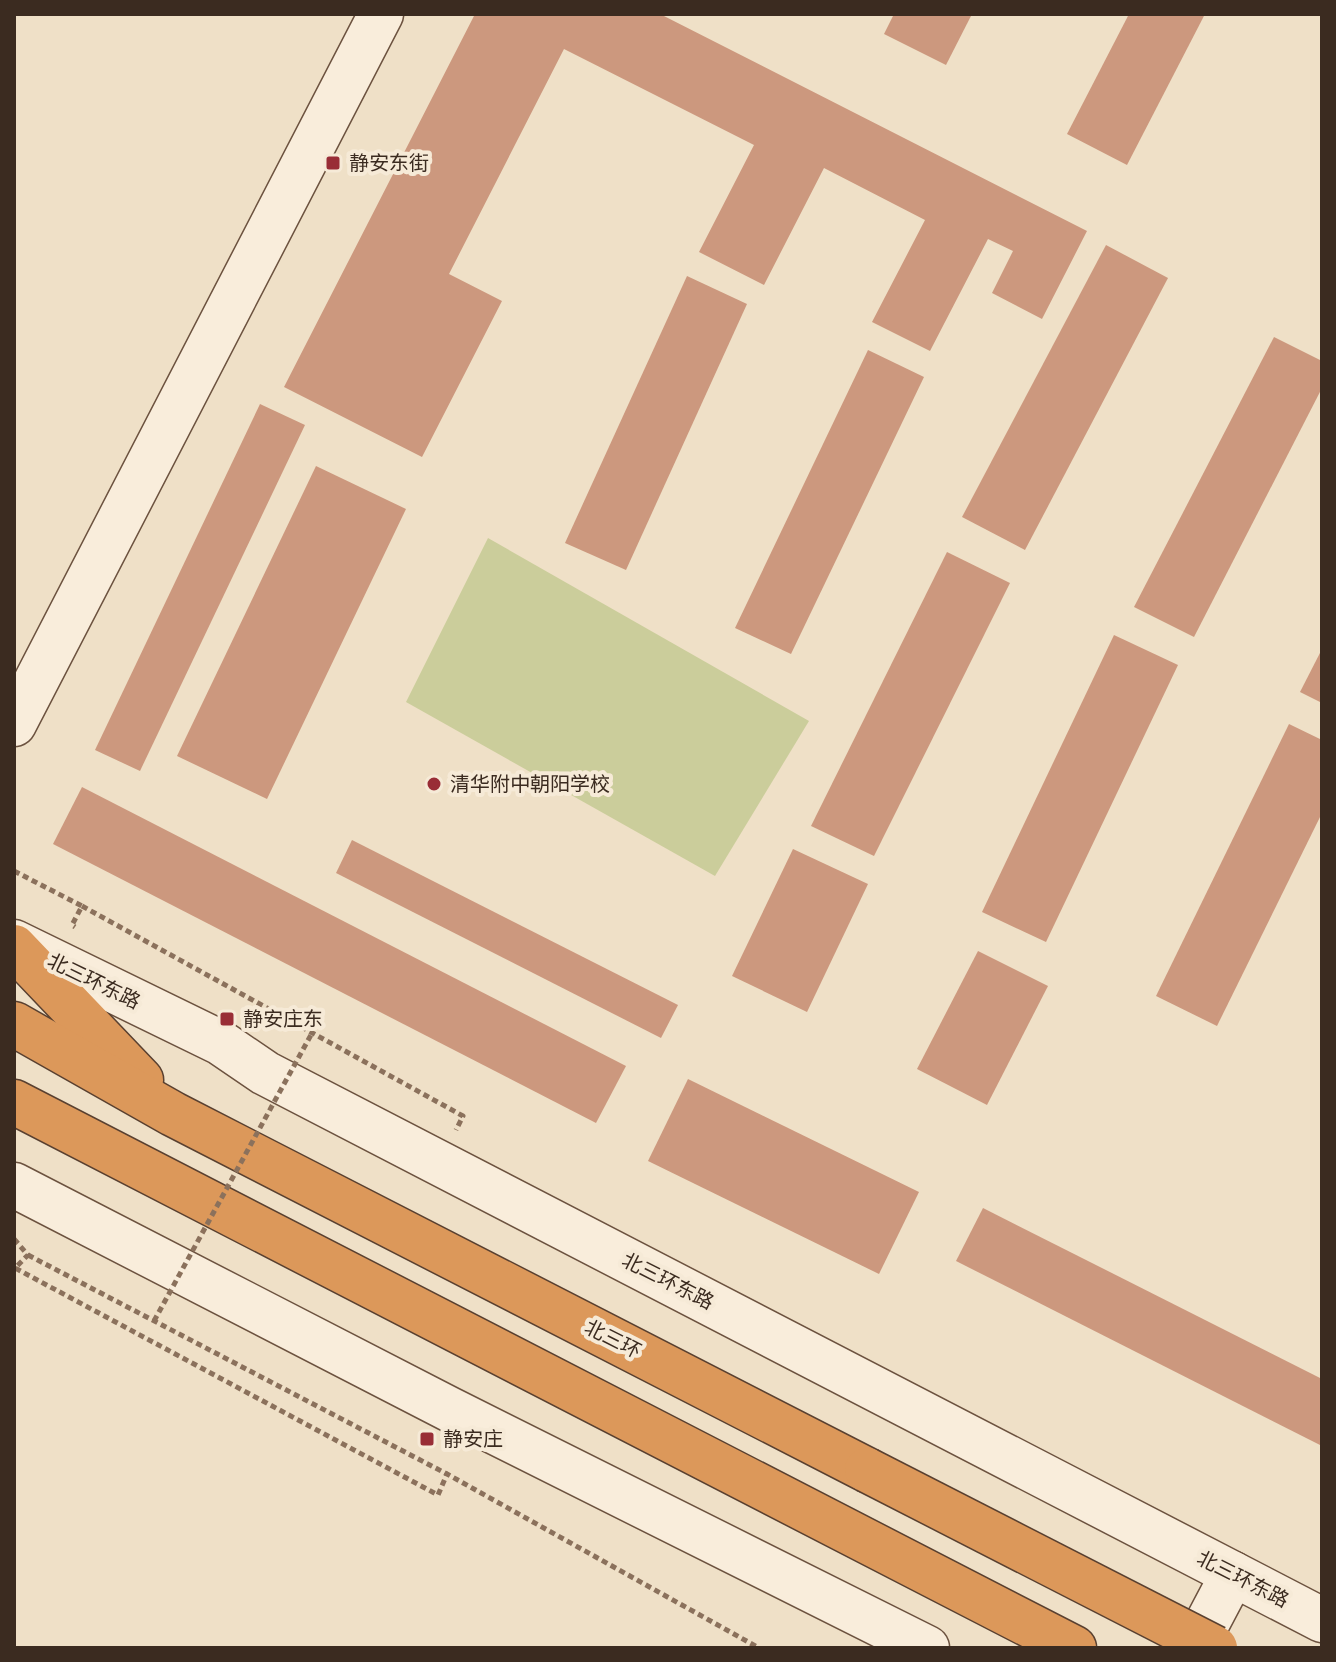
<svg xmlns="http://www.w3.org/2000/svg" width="1336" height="1662" viewBox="0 0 1336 1662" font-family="'Times New Roman','Noto Sans SC',serif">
  <rect width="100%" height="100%" fill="#efe0c7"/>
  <polygon fill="#cbcd9b" points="488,538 809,721 715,876 406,702"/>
  <g fill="#cc987e">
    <polygon points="475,14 660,14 1087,231 1042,319 992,293 1013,251 988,239 930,351 872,322 925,220 824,168 764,285 699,252 754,145 564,49 449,274 502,301 422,457 284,387"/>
    <polygon points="894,14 972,14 946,65 884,34"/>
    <polygon points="1129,14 1205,14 1127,165 1067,134"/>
    <polygon points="1106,245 1168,278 1025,550 962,517"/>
    <polygon points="687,276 747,304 626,570 565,543"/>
    <polygon points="1274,337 1322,361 1322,388 1194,637 1134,607"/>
    <polygon points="868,350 924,377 791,654 735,628"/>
    <polygon points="260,404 305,425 140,771 95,750"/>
    <polygon points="316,466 406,509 267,799 177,756"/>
    <polygon points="947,552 1010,583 874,856 811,826"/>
    <polygon points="1114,635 1178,665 1046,942 982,912"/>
    <polygon points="1322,649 1322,703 1300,692"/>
    <polygon points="1289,724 1322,740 1322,813 1217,1026 1156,996"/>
    <polygon points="82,787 626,1066 596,1123 53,844"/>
    <polygon points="352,840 678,1005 661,1038 336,873"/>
    <polygon points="793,849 868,884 807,1012 732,976"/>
    <polygon points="978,951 1048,986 987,1105 917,1069"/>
    <polygon points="688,1079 919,1192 879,1274 648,1161"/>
    <polygon points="983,1208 1322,1379 1322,1446 956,1261"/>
  </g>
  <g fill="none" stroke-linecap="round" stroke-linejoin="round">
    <g stroke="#6c523f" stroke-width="47">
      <g id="secondary">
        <polyline points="14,724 381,14"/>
        <polyline points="14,942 221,1043 265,1073 1322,1620"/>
        <polyline points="14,1185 449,1409 927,1648"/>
        <polyline points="1194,1648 1233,1574"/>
      </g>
    </g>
    <g stroke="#594030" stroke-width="47">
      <g id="highway">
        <polyline points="14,947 141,1080"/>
        <polyline points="14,1024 173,1114 867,1470"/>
        <polyline points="14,1102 1074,1648"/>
      </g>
    </g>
    <g stroke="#8b715c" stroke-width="5" stroke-dasharray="6 4" stroke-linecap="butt">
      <polyline points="14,871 82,906 72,925 75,927"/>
      <polyline points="82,906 463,1116 456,1130"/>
      <polyline points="14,1239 28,1255 15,1268 438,1495 447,1474 759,1648"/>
      <polyline points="28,1255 447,1474"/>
    </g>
    <use href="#secondary" stroke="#f9eddb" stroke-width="44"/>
    <use href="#highway" stroke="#dc985a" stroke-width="44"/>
    <g stroke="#594030" stroke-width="47" stroke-linecap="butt">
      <polyline id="highway-bridge" points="867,1470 1215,1648"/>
    </g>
    <polyline stroke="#8b715c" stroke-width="5" stroke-dasharray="6 4" stroke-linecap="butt" points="154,1321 312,1033"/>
    <use href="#highway-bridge" stroke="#dc985a" stroke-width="44"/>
  </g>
  <g fill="#992d36" stroke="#f6ead7" stroke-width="3">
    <rect x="325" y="155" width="16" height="16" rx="4"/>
    <circle cx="434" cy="784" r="8"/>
    <rect x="219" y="1011" width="16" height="16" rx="4"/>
    <rect x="419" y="1431" width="16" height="16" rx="4"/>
  </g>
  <g text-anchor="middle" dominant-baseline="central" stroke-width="8" stroke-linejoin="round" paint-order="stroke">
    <g font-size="20" fill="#3b2b20" stroke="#f6ead7" text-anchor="start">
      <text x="349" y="163">静安东街</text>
      <text x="450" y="784">清华附中朝阳学校</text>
      <text x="243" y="1019">静安庄东</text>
      <text x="443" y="1439">静安庄</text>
    </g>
    <g font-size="20" fill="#3b2b20" stroke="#f6ead7">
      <text transform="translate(94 981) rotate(26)">北三环东路</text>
      <text transform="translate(668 1281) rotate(27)">北三环东路</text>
      <text transform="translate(613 1339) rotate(27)">北三环</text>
      <text transform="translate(1243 1579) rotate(27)">北三环东路</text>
    </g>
  </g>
  <rect width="1336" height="1662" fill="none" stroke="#3b2b20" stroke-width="32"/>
</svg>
